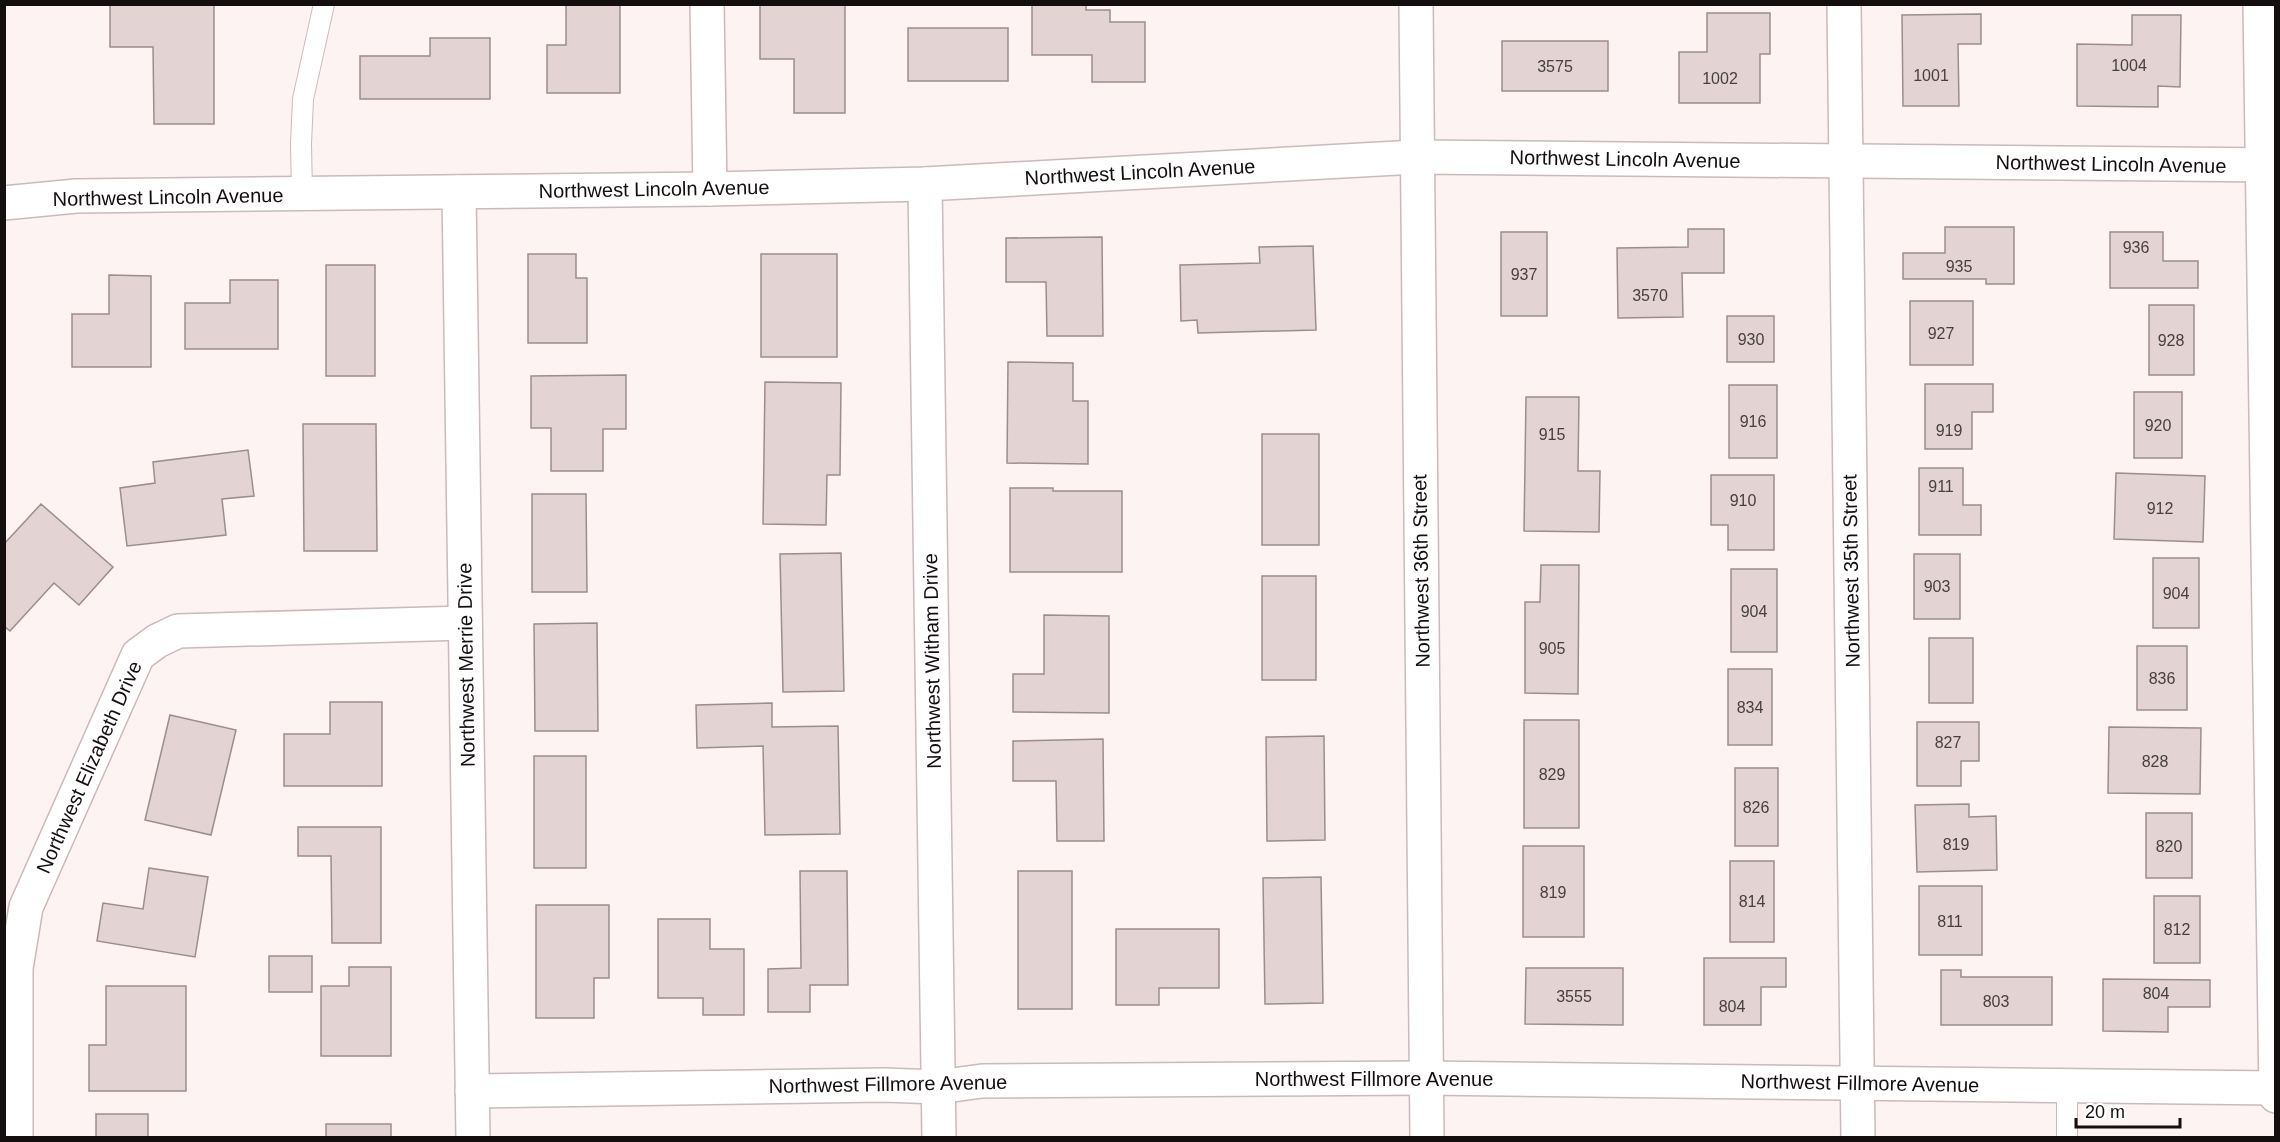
<svg xmlns="http://www.w3.org/2000/svg" width="2280" height="1142" viewBox="0 0 2280 1142" font-family="Arial,sans-serif">
  <rect width="100%" height="100%" fill="#fdf3f2"/>
  <g fill="#e3d3d2" stroke="#9c8d8c" stroke-width="1.5">
    <polygon points="110,4 214,4 214,124 154,124 153,47 110,47"/>
    <polygon points="760,4 845,4 845,113 794,113 794,59 760,59"/>
    <polygon points="1032,4 1086,4 1086,10 1110,10 1110,22 1145,22 1145,82 1092,82 1092,55 1032,55"/>
    <polygon points="566,5 620,5 620,93 547,93 547,45 566,45"/>
    <polygon points="1707,13 1770,13 1770,54 1760,54 1760,103 1679,103 1679,52 1707,52"/>
    <polygon points="1981,14 1981,44 1958,44 1959,106 1903,106 1902,15"/>
    <polygon points="2132,15 2181,15 2180,87 2158,86 2158,107 2077,106 2077,44 2132,45"/>
    <rect x="908" y="28" width="100" height="53"/>
    <polygon points="430,38 490,38 490,99 360,99 360,56 430,56"/>
    <rect x="1502" y="41" width="106" height="50"/>
    <polygon points="1945,227 2014,227 2014,284 1986,284 1986,279 1903,279 1903,253 1945,253"/>
    <polygon points="1688,229 1724,229 1724,273 1682,273 1683,317 1618,318 1617,248 1688,247"/>
    <rect x="1501" y="232" width="46" height="84"/>
    <polygon points="2110,232 2163,232 2163,261 2198,261 2198,288 2110,288"/>
    <polygon points="1102,237 1103,336 1047,336 1046,282 1006,282 1006,238"/>
    <polygon points="1313,246 1316,330 1198,333 1197,320 1181,321 1180,265 1260,263 1259,247"/>
    <polygon points="528,254 576,254 576,278 587,278 587,343 528,343"/>
    <rect x="761" y="254" width="76" height="103"/>
    <rect x="326" y="265" width="49" height="111"/>
    <polygon points="109,275 151,276 151,367 72,367 72,314 109,314"/>
    <polygon points="230,280 278,280 278,349 185,349 185,303 230,303"/>
    <rect x="1910" y="301" width="63" height="64"/>
    <rect x="2149" y="305" width="45" height="70"/>
    <rect x="1727" y="316" width="47" height="46"/>
    <polygon points="1008,362 1073,363 1073,401 1088,401 1088,464 1007,463"/>
    <polygon points="626,375 626,429 603,429 603,471 551,471 551,428 531,428 531,376"/>
    <polygon points="765,382 841,383 840,475 827,475 826,525 763,524"/>
    <polygon points="1925,384 1993,384 1993,412 1972,412 1972,449 1925,449"/>
    <rect x="1729" y="385" width="48" height="73"/>
    <rect x="2134" y="392" width="48" height="66"/>
    <polygon points="1526,397 1579,397 1578,471 1600,471 1599,532 1524,531"/>
    <polygon points="303,424 376,424 377,551 304,551"/>
    <rect x="1262" y="434" width="57" height="111"/>
    <polygon points="248,450 254,496 222,499 226,535 127,546 120,488 155,483 153,462"/>
    <polygon points="1919,468 1963,468 1963,505 1981,505 1981,535 1919,535"/>
    <polygon points="2116,473 2205,476 2203,542 2114,539"/>
    <polygon points="1711,475 1774,475 1774,550 1728,550 1728,525 1711,525"/>
    <polygon points="1010,488 1053,488 1053,491 1122,491 1122,572 1010,572"/>
    <polygon points="532,494 586,494 587,592 532,592"/>
    <polygon points="41,504 113,567 79,605 54,583 10,631 4,626 4,544"/>
    <polygon points="841,553 844,691 783,692 780,554"/>
    <rect x="1914" y="554" width="46" height="65"/>
    <rect x="2153" y="558" width="46" height="70"/>
    <polygon points="1541,565 1579,565 1578,694 1525,693 1525,602 1540,602"/>
    <rect x="1731" y="569" width="46" height="83"/>
    <rect x="1262" y="576" width="54" height="104"/>
    <polygon points="1044,615 1109,616 1109,713 1013,712 1013,674 1044,674"/>
    <polygon points="597,623 598,731 535,731 534,624"/>
    <rect x="1929" y="638" width="44" height="65"/>
    <rect x="2137" y="646" width="50" height="64"/>
    <rect x="1728" y="669" width="44" height="76"/>
    <polygon points="330,702 382,702 382,786 284,786 284,734 330,734"/>
    <polygon points="772,703 772,727 838,726 840,834 765,835 763,746 697,748 696,705"/>
    <polygon points="170,715 236,730 211,835 145,820"/>
    <rect x="1524" y="720" width="55" height="108"/>
    <polygon points="1917,722 1979,722 1979,761 1961,761 1961,786 1917,786"/>
    <polygon points="2109,727 2201,728 2200,794 2108,793"/>
    <polygon points="1324,736 1325,840 1267,841 1266,737"/>
    <polygon points="1103,739 1104,841 1057,841 1056,781 1013,781 1013,741"/>
    <rect x="534" y="756" width="52" height="112"/>
    <rect x="1735" y="768" width="43" height="78"/>
    <polygon points="1969,804 1969,817 1996,816 1997,870 1917,872 1915,805"/>
    <rect x="2146" y="813" width="46" height="65"/>
    <polygon points="298,827 381,827 381,943 332,943 331,856 298,856"/>
    <rect x="1523" y="846" width="61" height="91"/>
    <rect x="1730" y="861" width="44" height="81"/>
    <polygon points="149,868 208,877 195,957 97,941 103,903 143,909"/>
    <polygon points="800,871 847,871 848,985 810,985 810,1012 768,1012 768,969 801,968"/>
    <rect x="1018" y="871" width="54" height="138"/>
    <polygon points="1321,877 1323,1003 1265,1004 1263,878"/>
    <rect x="1919" y="886" width="63" height="69"/>
    <rect x="2154" y="896" width="46" height="67"/>
    <polygon points="536,905 609,905 609,978 594,978 594,1018 536,1018"/>
    <polygon points="658,919 710,919 710,949 744,949 744,1015 703,1015 703,998 658,998"/>
    <polygon points="1116,929 1219,929 1219,988 1159,988 1159,1005 1116,1005"/>
    <rect x="269" y="956" width="43" height="36"/>
    <polygon points="1704,958 1786,958 1786,987 1761,987 1761,1025 1704,1025"/>
    <polygon points="349,967 391,967 391,1056 321,1056 321,986 349,986"/>
    <polygon points="1526,968 1623,968 1623,1025 1525,1024"/>
    <polygon points="1941,970 1961,970 1961,977 2052,977 2052,1025 1941,1025"/>
    <polygon points="2103,979 2210,980 2210,1007 2168,1007 2168,1032 2103,1031"/>
    <polygon points="106,986 186,986 186,1091 89,1091 89,1045 106,1045"/>
    <rect x="96" y="1114" width="52" height="24"/>
    <rect x="326" y="1124" width="65" height="14"/>
  </g>
  <g fill="none" stroke-linecap="round" stroke-linejoin="round">
    <g stroke="#cabab9" stroke-width="22">
      <g id="lane">
        <polyline points="302,194 301,144 303,99 324,4"/>
        <polyline points="2067,1086 2067,1138"/>
      </g>
    </g>
    <g stroke="#cabab9" stroke-width="36">
      <g id="street">
        <polyline points="707,4 710,189"/>
        <polyline points="1844,4 1858,1138"/>
        <polyline points="2260,4 2276,1096"/>
        <polyline points="925,184 939,1138"/>
        <polyline points="459,192 473,1138"/>
        <polyline points="4,203 76,196 710,189 925,184 1416,157 2276,165"/>
        <polyline points="472,1091 884,1085 938,1087 982,1081 1426,1078 2276,1088"/>
        <polyline points="16,1138 16,968 26,907 138,655 157,641 178,631 465,623"/>
      </g>
    </g>
    <g stroke="#cabab9" stroke-width="36">
      <polyline id="secondary" points="1416,4 1427,1138"/>
    </g>
    <use href="#lane" stroke="#fff" stroke-width="20"/>
    <use href="#street" stroke="#fff" stroke-width="33"/>
    <use href="#secondary" stroke="#fff" stroke-width="33"/>
  </g>
  <g text-anchor="middle" dominant-baseline="central" stroke-width="5" stroke-linejoin="round" paint-order="stroke">
    <g font-size="16" fill="#48403f">
      <text x="2129" y="65">1004</text>
      <text x="1555" y="66">3575</text>
      <text x="1931" y="75">1001</text>
      <text x="1720" y="78">1002</text>
      <text x="2136" y="247">936</text>
      <text x="1959" y="266">935</text>
      <text x="1524" y="274">937</text>
      <text x="1650" y="295">3570</text>
      <text x="1941" y="333">927</text>
      <text x="1751" y="339">930</text>
      <text x="2171" y="340">928</text>
      <text x="1753" y="421">916</text>
      <text x="2158" y="425">920</text>
      <text x="1949" y="430">919</text>
      <text x="1552" y="434">915</text>
      <text x="1941" y="486">911</text>
      <text x="1743" y="500">910</text>
      <text x="2160" y="508">912</text>
      <text x="1937" y="586">903</text>
      <text x="2176" y="593">904</text>
      <text x="1754" y="611">904</text>
      <text x="1552" y="648">905</text>
      <text x="2162" y="678">836</text>
      <text x="1750" y="707">834</text>
      <text x="1948" y="742">827</text>
      <text x="2155" y="761">828</text>
      <text x="1552" y="774">829</text>
      <text x="1756" y="807">826</text>
      <text x="1956" y="844">819</text>
      <text x="2169" y="846">820</text>
      <text x="1553" y="892">819</text>
      <text x="1752" y="901">814</text>
      <text x="1950" y="921">811</text>
      <text x="2177" y="929">812</text>
      <text x="2156" y="993">804</text>
      <text x="1574" y="996">3555</text>
      <text x="1996" y="1001">803</text>
      <text x="1732" y="1006">804</text>
    </g>
    <g font-size="20" fill="#140f0e" stroke="#fff">
      <text transform="translate(1625 159) rotate(1)">Northwest Lincoln Avenue</text>
      <text transform="translate(2111 164) rotate(1)">Northwest Lincoln Avenue</text>
      <text transform="translate(1140 172) rotate(-3)">Northwest Lincoln Avenue</text>
      <text transform="translate(654 189) rotate(-1)">Northwest Lincoln Avenue</text>
      <text transform="translate(168 197) rotate(-1)">Northwest Lincoln Avenue</text>
      <text transform="translate(1421 571) rotate(-91)">Northwest 36th Street</text>
      <text transform="translate(1851 571) rotate(-91)">Northwest 35th Street</text>
      <text transform="translate(932 661) rotate(-91)">Northwest Witham Drive</text>
      <text transform="translate(466 665) rotate(-91)">Northwest Merrie Drive</text>
      <text transform="translate(89 767) rotate(-66)">Northwest Elizabeth Drive</text>
      <text x="1374" y="1079">Northwest Fillmore Avenue</text>
      <text transform="translate(1860 1083) rotate(1)">Northwest Fillmore Avenue</text>
      <text transform="translate(888 1084) rotate(-1)">Northwest Fillmore Avenue</text>
    </g>
  </g>
  <rect width="2280" height="1142" fill="none" stroke="#140f0e" stroke-width="12"/>
  <path d="M2076 1118v9h104v-9" fill="none" stroke="#140f0e" stroke-width="3"/>
  <text x="2085" y="1118" font-size="18" fill="#140f0e" stroke="#ffffff" stroke-width="4.5" paint-order="stroke">20 m</text>
</svg>
